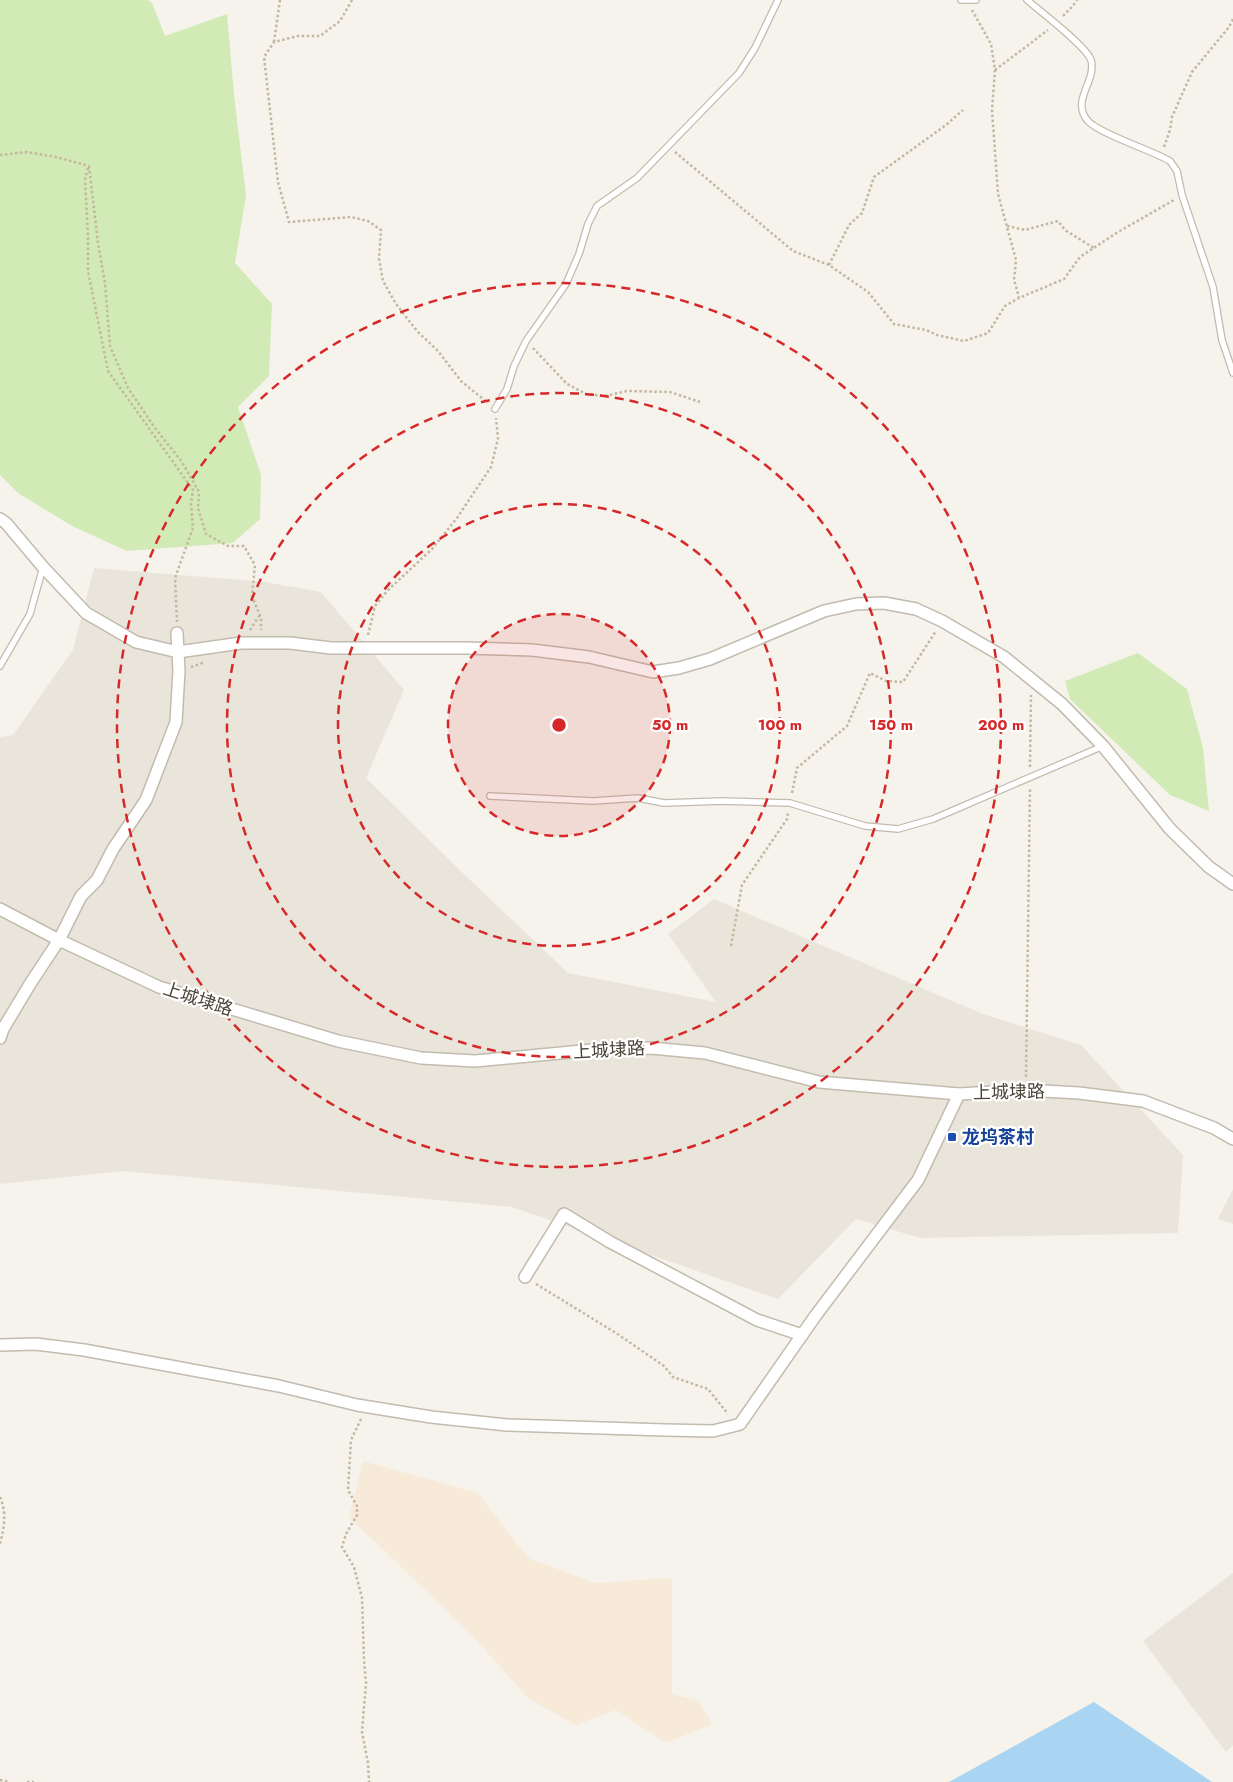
<svg xmlns="http://www.w3.org/2000/svg" width="1233" height="1782" viewBox="0 0 1233 1782" font-family="Jost,'Noto Sans SC',sans-serif">
  <rect width="100%" height="100%" fill="#f6f3ec"/>
  <g fill="#eae5da">
    <polygon points="94,568 265,582 321,592 404,690 366,778 470,880 568,973 716,1002 668,934 714,899 983,1014 1081,1045 1183,1155 1178,1233 920,1238 856,1219 778,1299 512,1207 123,1171 0,1184 0,737 13,735 73,650"/>
    <polygon points="1233,1189 1233,1224 1218,1219"/>
    <polygon points="1233,1573 1233,1745 1226,1752 1143,1641"/>
  </g>
  <polygon fill="#f7ead8" points="363,1461 478,1493 528,1558 595,1583 672,1578 672,1694 698,1701 712,1724 666,1743 616,1710 576,1725 529,1699 469,1632 349,1517"/>
  <g fill="#d2eab5">
    <polygon points="0,0 148,0 152,3 165,36 227,14 234,95 246,195 235,263 272,304 269,376 238,407 261,475 260,519 233,543 127,551 72,526 18,493 0,475"/>
    <polygon points="1138,653 1187,689 1203,748 1209,811 1170,795 1070,699 1065,681"/>
  </g>
  <polygon fill="#a9d4f2" points="1094,1702 1212,1782 949,1782"/>
  <g fill="none" stroke-linecap="round" stroke-linejoin="round">
    <g stroke="#c2bbae" stroke-width="8">
      <g id="lane">
        <polyline points="961,0 976,0"/>
        <path d="M1027,0c13,11 59,46 64,60 6,21 -21,41 -3,61 10,12 65,30 82,40l7,10 5,24 31,92 9,53 11,33"/>
        <polyline points="495,409 507,389 514,366 526,341 566,284 579,254 588,224 597,206 637,178 739,73 755,48 778,0"/>
        <polyline points="0,666 30,614 43,567"/>
        <polyline points="490,796 593,801 638,798 664,803 723,801 790,803 865,826 898,829 933,819 1103,746"/>
      </g>
    </g>
    <g stroke="#c2bbae" stroke-width="14">
      <g id="street">
        <polyline points="0,519 6,523 43,567 86,613 136,642 178,652 241,643 290,643 331,648 466,648 532,650 589,657 653,672 679,668 710,659 824,611 856,604 884,603 916,609 942,621 1004,657 1062,704 1103,746 1170,829 1209,867 1233,884"/>
        <polyline points="0,909 59,940 159,987 338,1041 421,1058 475,1061 603,1049 651,1048 705,1053 819,1082 959,1094 1025,1090 1079,1093 1143,1101 1214,1128 1233,1139"/>
        <polyline points="0,1038 3,1029 30,984 59,940 81,896 97,880 113,849 146,800 176,722 179,671 177,633"/>
        <polyline points="525,1277 564,1214 610,1242 757,1320 802,1335"/>
        <polyline points="0,1345 36,1344 84,1350 279,1386 357,1405 431,1417 507,1425 665,1430 713,1431 737,1425 740,1424 816,1315 918,1180 959,1094"/>
      </g>
    </g>
    <g stroke="#c4b79f" stroke-width="2.5" stroke-dasharray="2.5 2.5" stroke-linecap="butt">
      <polyline points="352,0 340,21 320,36 298,36 274,42 264,57 278,182 289,222 351,217 368,221 381,230 379,259 383,281 396,304 417,331 438,351 461,381 488,403"/>
      <polyline points="972,10 991,44 995,70 992,110 998,194 1016,260 1014,280 1019,297"/>
      <polyline points="1063,16 1072,7 1077,0"/>
      <polyline points="274,42 280,0"/>
      <polyline points="995,70 1048,30"/>
      <polyline points="1164,147 1170,130 1172,117 1192,72 1229,27 1233,19"/>
      <polyline points="675,152 793,251 829,265 868,292 894,324 926,330 937,335 964,341 988,333 1005,306 1019,298 1064,279 1080,257 1118,232 1174,200"/>
      <polyline points="0,155 27,152 56,157 89,166"/>
      <polyline points="89,166 98,243 105,283 110,346 128,388 155,428 182,462 199,492 198,508 206,534 228,546 244,546 255,565 252,596 261,618 261,630"/>
      <polyline points="88,168 85,179 88,236 88,271 108,371 193,490 191,504 193,528 175,578 177,622"/>
      <polyline points="1007,226 1025,230 1058,221 1065,230 1094,248"/>
      <polyline points="829,265 849,225 862,213 874,177 946,125 963,110"/>
      <polyline points="533,348 567,384 586,394 605,396 627,391 670,392 700,402"/>
      <polyline points="250,630 259,616"/>
      <polyline points="368,635 375,606 387,591 432,549 457,518 491,467 498,439 496,418"/>
      <polyline points="191,667 205,662"/>
      <polyline points="1030,767 1031,695"/>
      <polyline points="792,793 797,768 847,726 870,673 886,681 903,682 936,631"/>
      <polyline points="731,946 742,885 787,819 788,813"/>
      <polyline points="1026,1077 1030,787"/>
      <polyline points="536,1284 616,1333 664,1366 673,1377 708,1389 728,1414"/>
      <polyline points="361,1419 351,1440 348,1490 357,1506 357,1515 346,1534 342,1547 354,1567 362,1598 364,1660 366,1683 362,1732 368,1763 369,1782"/>
      <path d="M0,1497c7,16 4,31 0,47"/>
      <polyline points="0,1780 9,1782"/>
      <polyline points="27,1782 34,1782"/>
    </g>
    <use href="#lane" stroke="#fff" stroke-width="5.5"/>
    <use href="#street" stroke="#fff" stroke-width="11"/>
  </g>
  <circle cx="559" cy="725" r="111" fill="#d62828" fill-opacity=".12"/>
  <g fill="none" stroke="#d62828" stroke-width="2.5" stroke-dasharray="9 6">
    <circle cx="559" cy="725" r="111"/>
    <circle cx="559" cy="725" r="221"/>
    <circle cx="559" cy="725" r="332"/>
    <circle cx="559" cy="725" r="442"/>
  </g>
  <rect fill="#1a4fb4" stroke="#fff" stroke-width="2" x="947" y="1132" width="10" height="10" rx="2.5"/>
  <g text-anchor="middle" dominant-baseline="central" stroke-width="4.5" stroke-linejoin="round" paint-order="stroke">
    <g font-size="18" fill="#4b4439" stroke="#fff">
      <text transform="translate(198 999) rotate(18)">上城埭路</text>
      <text transform="translate(609 1050) rotate(-3)">上城埭路</text>
      <text transform="translate(1009 1092) rotate(-1)">上城埭路</text>
    </g>
    <g font-size="18" font-weight="bold" fill="#164399" stroke="#fff" text-anchor="start">
      <text x="962" y="1137">龙坞茶村</text>
    </g>
  </g>
  <circle cx="559" cy="725" r="8" fill="#d62828" stroke="#fff" stroke-width="2.5"/>
  <g font-size="15" text-anchor="middle" font-weight="bold" fill="#d62828" stroke="#fff" stroke-width="4.5" stroke-linejoin="round" paint-order="stroke">
    <text x="670" y="730">50 m</text>
    <text x="780" y="730">100 m</text>
    <text x="891" y="730">150 m</text>
    <text x="1001" y="730">200 m</text>
  </g>
</svg>
